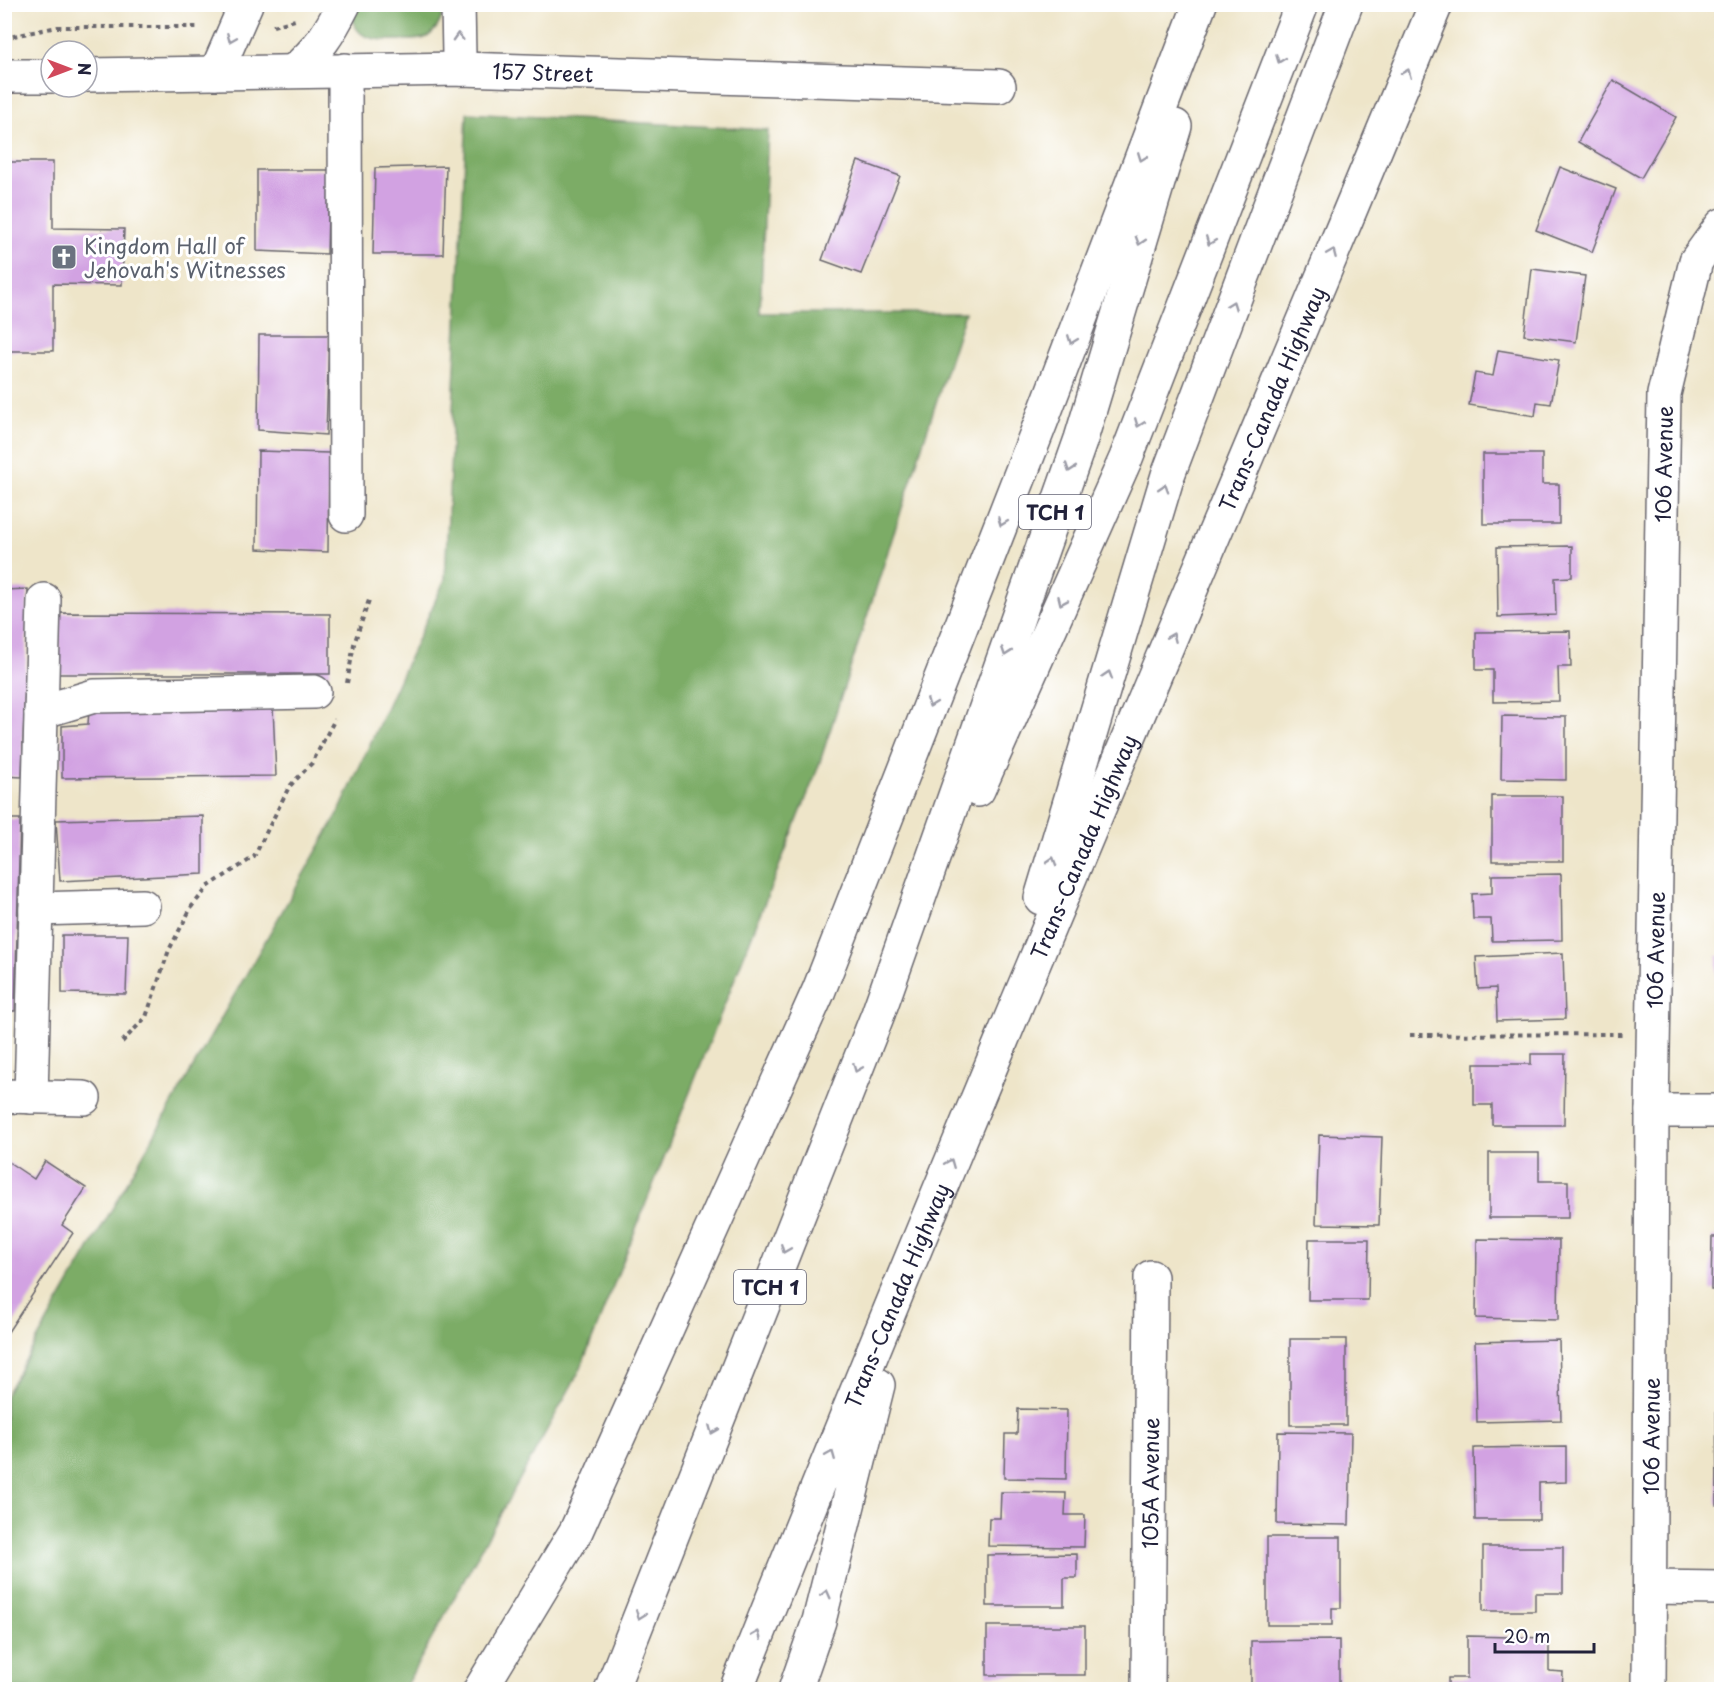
<svg xmlns="http://www.w3.org/2000/svg" width="1726" height="1694" viewBox="0 0 1726 1694" font-family="'Playpen Sans',sans-serif">
  <rect width="100%" height="100%" fill="#fff"/>
  <filter id="ink" filterUnits="userSpaceOnUse"><feTurbulence type="fractalNoise" baseFrequency=".0167" numOctaves="2"/><feDisplacementMap in="SourceGraphic" scale="12" xChannelSelector="R" yChannelSelector="G"/><feConvolveMatrix kernelMatrix="1 2 1 2 8 2 1 2 1" color-interpolation-filters="sRGB"/></filter>
  <filter id="wash" filterUnits="userSpaceOnUse"><feTurbulence type="fractalNoise" baseFrequency=".008" numOctaves="4" result="noise"/><feDisplacementMap in="SourceGraphic" scale="24" xChannelSelector="R" yChannelSelector="G"/><feGaussianBlur stdDeviation="1.35" result="paint"/><feColorMatrix in="noise" values="0 0 0 0 0 0 0 0 0 0 0 0 0 0 0 0 0 1.4 0 .05"/><feComposite in="paint" operator="in"/></filter>
  <g filter="url(#wash)">
    <rect width="100%" height="100%" fill="#eee5c9"/>
    <g fill="#7cac66" stroke="#4f6750" stroke-width="1.5">
      <path d="M354,5h91c-2,11 -7,25 -18,32 -8,4 -19,3 -28,3 -26,1 -51,-1 -45,-35z"/>
      <polygon points="467,113 768,130 760,313 965,313 818,768 580,1370 404,1689 5,1689 5,1396 339,812 445,579"/>
    </g>
    <g id="blocks">
      <g fill="#d2a2e2">
        <polygon points="1613,80 1676,117 1641,178 1578,142"/>
        <polygon points="858,161 900,176 861,274 822,260"/>
        <polygon points="4,162 53,162 53,228 124,229 122,285 53,284 53,351 4,351"/>
        <polygon points="446,166 443,254 373,254 375,168"/>
        <polygon points="1560,167 1616,189 1592,252 1536,230"/>
        <polygon points="257,170 329,170 327,254 257,251"/>
        <polygon points="1532,269 1585,276 1576,342 1524,335"/>
        <polygon points="259,335 329,335 326,435 258,430"/>
        <polygon points="1498,350 1559,360 1551,404 1537,402 1535,416 1469,405 1475,373 1493,376"/>
        <polygon points="258,451 329,453 328,552 257,549"/>
        <polygon points="1483,454 1542,454 1542,484 1559,484 1559,524 1483,524"/>
        <polygon points="1572,546 1572,577 1555,578 1556,615 1498,617 1497,547"/>
        <polygon points="28,589 22,777 4,776 4,590"/>
        <polygon points="60,613 330,614 330,674 58,674"/>
        <polygon points="1570,631 1571,667 1558,667 1559,701 1493,702 1493,670 1476,670 1476,632"/>
        <polygon points="273,707 276,776 62,778 62,726 88,724 89,711"/>
        <polygon points="1502,716 1566,717 1566,780 1501,779"/>
        <rect x="1492" y="796" width="71" height="65"/>
        <polygon points="203,816 203,874 60,881 56,820"/>
        <polygon points="4,819 20,819 15,1011 4,1011"/>
        <polygon points="1561,874 1562,940 1492,941 1491,919 1473,919 1472,894 1492,893 1492,875"/>
        <polygon points="62,935 128,935 126,994 62,993"/>
        <polygon points="1563,953 1565,1019 1497,1021 1496,988 1478,989 1476,957"/>
        <polygon points="1717,956 1722,956 1722,1027 1716,1027"/>
        <polygon points="1531,1054 1565,1054 1564,1125 1492,1125 1492,1105 1474,1105 1474,1064 1531,1064"/>
        <polygon points="1319,1135 1382,1137 1379,1225 1316,1224"/>
        <polygon points="1489,1153 1539,1153 1539,1181 1568,1181 1568,1218 1489,1218"/>
        <polygon points="4,1159 34,1179 45,1161 86,1188 62,1225 73,1233 4,1338"/>
        <polygon points="1712,1237 1722,1237 1722,1290 1711,1290"/>
        <polygon points="1309,1239 1369,1239 1368,1300 1308,1300"/>
        <polygon points="1477,1239 1559,1240 1558,1320 1476,1318"/>
        <rect x="1290" y="1339" width="56" height="86"/>
        <polygon points="1559,1340 1561,1420 1477,1422 1475,1342"/>
        <polygon points="1722,1389 1722,1504 1717,1505 1716,1390"/>
        <polygon points="1018,1409 1067,1410 1066,1479 1004,1478 1005,1434 1017,1434"/>
        <polygon points="1278,1432 1351,1433 1349,1525 1277,1524"/>
        <polygon points="1566,1447 1566,1482 1539,1483 1539,1520 1475,1520 1474,1448"/>
        <polygon points="1001,1492 1066,1493 1065,1515 1085,1515 1084,1547 988,1546 989,1518 1000,1518"/>
        <polygon points="1267,1537 1341,1537 1341,1608 1332,1608 1332,1625 1267,1625"/>
        <polygon points="1483,1547 1563,1547 1563,1593 1535,1593 1535,1611 1483,1611"/>
        <polygon points="1077,1554 1077,1578 1064,1578 1064,1606 987,1606 987,1555"/>
        <rect x="987" y="1626" width="98" height="49"/>
        <polygon points="1467,1636 1549,1638 1549,1671 1563,1672 1562,1690 1448,1690 1448,1678 1467,1678"/>
        <polygon points="1339,1640 1339,1690 1251,1690 1251,1641"/>
        <polygon points="985,1686 1080,1687 1080,1690 985,1690"/>
      </g>
    </g>
  </g>
  <g filter="url(#ink)">
    <use href="#blocks" fill-opacity="0" stroke="#69666d" stroke-width="1.5"/>
    <g fill="none" stroke-linecap="round" stroke-linejoin="round">
      <g stroke="#69666d" stroke-width="36">
        <g id="minor">
          <polyline points="458,4 459,56 461,69"/>
          <polyline points="345,70 346,515"/>
          <path d="M294,71c25,-22 35,-37 50,-67"/>
          <polyline points="216,73 246,4"/>
          <path id="s1" d="M87,75l374,-6 538,17"/>
          <polyline points="4,76 51,76"/>
          <polyline points="41,712 94,696 314,692"/>
          <polyline points="36,909 143,906"/>
          <polyline points="4,1096 84,1098"/>
          <polyline points="31,1097 44,600"/>
          <polyline points="1652,1111 1722,1111"/>
          <polyline points="1650,1587 1722,1588"/>
          <path id="s2" d="M1148,1690l3,-413"/>
          <path id="s3" d="M1649,1690l3,-579 12,-717 32,-133 26,-36"/>
        </g>
      </g>
      <g stroke="#69666d" stroke-width="36">
        <g id="highway">
          <polyline points="978,790 1126,458 1302,4"/>
          <polyline points="1041,898 1168,475 1346,4"/>
          <polyline points="480,1690 576,1531 819,990 1041,422 1200,4"/>
          <polyline points="611,1690 878,1014 1081,439 1175,126"/>
          <path id="s4" d="M736,1690c225,-565 467,-1123 700,-1686"/>
          <polyline points="795,1690 819,1621 878,1385"/>
        </g>
      </g>
      <g stroke="#69666d" stroke-width="4" stroke-dasharray="4.5 4.5" stroke-linecap="butt">
        <polyline points="273,26 295,20"/>
        <polyline points="4,38 57,27 200,27"/>
        <polyline points="347,683 354,644 369,600"/>
        <polyline points="1410,1035 1622,1034"/>
        <polyline points="122,1042 146,1017 169,950 192,906 209,886 254,857 289,787 312,763 335,719"/>
      </g>
      <use href="#minor" stroke="#fff" stroke-width="33"/>
      <use href="#highway" stroke="#fff" stroke-width="33"/>
    </g>
    <defs><path id="oneway-chevron" d="M-2-3.5L2.5 0L-2 3.5" fill="none" stroke-width="1.6" stroke-linecap="round" stroke-linejoin="round" transform="scale(1.5)"/></defs>
    <g stroke="#9c9ca7">
      <use href="#oneway-chevron" transform="translate(458 37) rotate(-92)"/>
      <use href="#oneway-chevron" transform="translate(231 38) rotate(113)"/>
      <use href="#oneway-chevron" transform="translate(1280 59) rotate(111)"/>
      <use href="#oneway-chevron" transform="translate(1407 73) rotate(-68)"/>
      <use href="#oneway-chevron" transform="translate(1142 157) rotate(111)"/>
      <use href="#oneway-chevron" transform="translate(1140 241) rotate(107)"/>
      <use href="#oneway-chevron" transform="translate(1210 241) rotate(111)"/>
      <use href="#oneway-chevron" transform="translate(1332 253) rotate(-67)"/>
      <use href="#oneway-chevron" transform="translate(1232 305) rotate(-69)"/>
      <use href="#oneway-chevron" transform="translate(1072 340) rotate(111)"/>
      <use href="#oneway-chevron" transform="translate(1139 423) rotate(111)"/>
      <use href="#oneway-chevron" transform="translate(1070 468) rotate(109)"/>
      <use href="#oneway-chevron" transform="translate(1164 488) rotate(-73)"/>
      <use href="#oneway-chevron" transform="translate(1002 522) rotate(111)"/>
      <use href="#oneway-chevron" transform="translate(1062 601) rotate(114)"/>
      <use href="#oneway-chevron" transform="translate(1172 637) rotate(-67)"/>
      <use href="#oneway-chevron" transform="translate(1006 652) rotate(109)"/>
      <use href="#oneway-chevron" transform="translate(1108 675) rotate(-73)"/>
      <use href="#oneway-chevron" transform="translate(931 703) rotate(111)"/>
      <use href="#oneway-chevron" transform="translate(1052 861) rotate(-73)"/>
      <use href="#oneway-chevron" transform="translate(857 1068) rotate(112)"/>
      <use href="#oneway-chevron" transform="translate(950 1163) rotate(-68)"/>
      <use href="#oneway-chevron" transform="translate(785 1249) rotate(112)"/>
      <use href="#oneway-chevron" transform="translate(713 1430) rotate(112)"/>
      <use href="#oneway-chevron" transform="translate(831 1455) rotate(-68)"/>
      <use href="#oneway-chevron" transform="translate(826 1594) rotate(-76)"/>
      <use href="#oneway-chevron" transform="translate(640 1615) rotate(111)"/>
      <use href="#oneway-chevron" transform="translate(757 1635) rotate(-68)"/>
    </g>
  </g>
  <defs>
    <g id="church-square" transform="scale(1.35)"><rect x="-9" y="-9" width="18" height="18" rx="4" fill="#6b7280" stroke="#fff"/><path d="M-1.2-6h2.4v3.5h3.3v2.4h-3.3V6h-2.4V-.1h-3.3v-2.4h3.3Z" fill="#fff"/></g>
  </defs>
  <g fill-rule="evenodd">
    <use href="#church-square" x="64" y="257"/>
  </g>
  <g text-anchor="middle" dominant-baseline="central" stroke-width="6" stroke-linejoin="round" paint-order="stroke">
    <g fill="#fff" stroke="#646476" stroke-width="1.5">
      <rect x="1019" y="495" width="72" height="34" rx="4.5"/>
      <rect x="734" y="1270" width="72" height="34" rx="4.5"/>
    </g>
    <g font-size="20" font-weight="bold" fill="#22223b">
      <text x="1055" y="512">TCH 1</text>
      <text x="770" y="1287">TCH 1</text>
    </g>
    <g font-size="21" fill="#22223b" stroke="#fff">
      <text stroke="none"><textPath href="#s1" startOffset="456">157 Street</textPath></text>
      <text stroke="none"><textPath href="#s4" startOffset="1398">Trans-Canada Highway</textPath></text>
      <text stroke="none"><textPath href="#s3" startOffset="1226">106 Avenue</textPath></text>
      <text stroke="none"><textPath href="#s4" startOffset="912">Trans-Canada Highway</textPath></text>
      <text stroke="none"><textPath href="#s3" startOffset="740">106 Avenue</textPath></text>
      <text stroke="none"><textPath href="#s4" startOffset="426">Trans-Canada Highway</textPath></text>
      <text stroke="none"><textPath href="#s3" startOffset="254">106 Avenue</textPath></text>
      <text stroke="none"><textPath href="#s2" startOffset="207">105A Avenue</textPath></text>
    </g>
    <g font-size="21" fill="#5b616d" stroke="#fff" text-anchor="start">
      <text x="84" y="245">Kingdom Hall of<tspan x="84" dy="24">Jehovah's Witnesses</tspan></text>
    </g>
  </g>
  <rect width="1726" height="1694" fill="none" stroke="#fff" stroke-width="24"/>
  <g transform="translate(69 69) rotate(90)"><circle r="28" fill="#ffffff" stroke="#a7a7b1" stroke-width="1.5"/>
  <path d="M0-4.5L10 22L0 15L-10 22Z" fill="#d1495b"/>
  <text y="-9" font-size="16" font-weight="bold" text-anchor="middle" fill="#22223b">N</text>
  </g>
  <path d="M1495 1643v9h99v-9" fill="none" stroke="#22223b" stroke-width="3"/>
  <text x="1504" y="1643" font-size="18" fill="#22223b" stroke="#ffffff" stroke-width="4.5" paint-order="stroke">20 m</text>
</svg>
